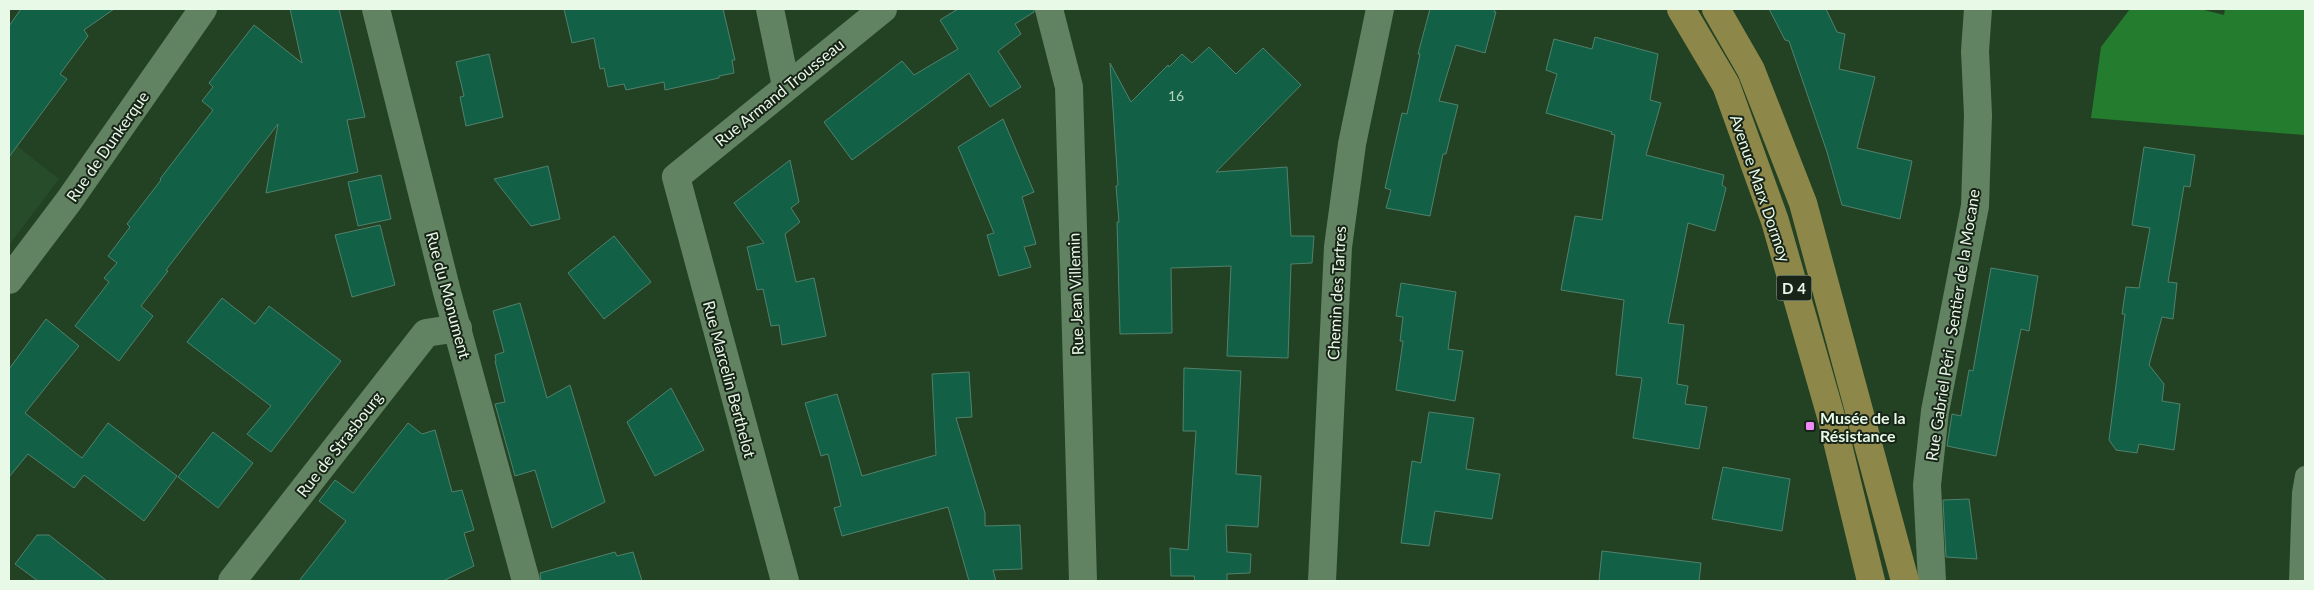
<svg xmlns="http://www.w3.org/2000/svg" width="2314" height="590" viewBox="0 0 2314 590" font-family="Lato,sans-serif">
  <rect width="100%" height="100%" fill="#234224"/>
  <polygon fill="#274c29" points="9,140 59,179 9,245"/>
  <polygon fill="#247d2e" points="2130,9 2200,9 2224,15 2225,9 2305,9 2305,135 2091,118 2101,47"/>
  <g fill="#126046" stroke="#51816c">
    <polygon points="21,9 114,9 84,30 88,36 60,74 67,79 9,157 9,26"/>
    <polygon points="290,9 339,9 365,117 347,120 358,172 266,193 278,124 166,270 168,271 141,306 153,316 119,361 75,326 109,282 104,278 117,263 108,256 130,227 127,224 161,180 160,179 213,110 202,101 213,87 209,83 254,25 302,63"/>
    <polygon points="564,9 723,9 735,60 732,60 734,73 719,76 719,78 665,90 664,82 626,90 624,84 608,87 604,68 600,69 594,38 572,43"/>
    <polygon points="958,9 1034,9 1034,12 1015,24 1021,34 998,51 1021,87 990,107 969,73 852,160 824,122 902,61 914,75 958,49 940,20"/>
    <polygon points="1430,9 1495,9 1494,12 1496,12 1485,53 1456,45 1439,101 1458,105 1446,154 1443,154 1430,216 1386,208 1391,190 1385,188 1402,113 1407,114 1420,54 1418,54"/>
    <polygon points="1769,9 1826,9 1837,32 1845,34 1839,69 1875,77 1857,148 1912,161 1900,219 1842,205 1827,152 1789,41 1785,40"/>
    <polygon points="1595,37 1658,54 1650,100 1661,103 1646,155 1724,175 1722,185 1726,188 1715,231 1688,223 1668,323 1684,325 1677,384 1688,386 1685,404 1707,407 1699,449 1633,438 1642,378 1616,375 1624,300 1561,290 1575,216 1602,220 1615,135 1611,134 1612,132 1546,113 1557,74 1546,70 1554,39 1592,49"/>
    <polygon points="1209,47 1236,74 1263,48 1301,85 1216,172 1287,167 1291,236 1314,236 1312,263 1291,264 1288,358 1227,356 1231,266 1171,268 1172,333 1120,334 1117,222 1119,222 1116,186 1118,185 1110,63 1131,102 1168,65 1169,67 1182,54 1192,63"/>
    <polygon points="489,54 503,117 466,126 460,97 464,96 456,62"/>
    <polygon points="1003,119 1034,192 1022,197 1036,244 1024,247 1031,267 999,276 987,235 994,233 958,147"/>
    <polygon points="2144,147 2195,155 2190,187 2184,186 2168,282 2177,283 2173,319 2162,317 2149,365 2164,384 2162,401 2180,404 2174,450 2139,444 2137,453 2116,450 2109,440 2125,314 2122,314 2126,287 2139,288 2150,228 2132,225"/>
    <polygon points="790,160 799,202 791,208 800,222 785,234 796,282 814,278 826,336 782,345 779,325 771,326 763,289 757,290 747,247 764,243 734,203"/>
    <polygon points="548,166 560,219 531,226 494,179"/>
    <polygon points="381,175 391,219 358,226 348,182"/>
    <polygon points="380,225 395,285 352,297 335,235"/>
    <polygon points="614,236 651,282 604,319 568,273"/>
    <polygon points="1991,268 2038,276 2029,331 2021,329 1996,456 1947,446 1952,414 1961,416 1969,370 1973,371"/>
    <polygon points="1401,283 1456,292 1448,349 1463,351 1455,401 1396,390 1403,341 1400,341 1403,317 1396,316"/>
    <polygon points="222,298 255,324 269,306 341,361 271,452 247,434 271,406 187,342"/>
    <polygon points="520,303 547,398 570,385 605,502 552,528 535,470 515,476 495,404 505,402 495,361 496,361 495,355 504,352 493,311"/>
    <polygon points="46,319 79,346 25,413 82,458 108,423 177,476 144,521 84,475 74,488 28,454 9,477 9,369"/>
    <polygon points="1184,368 1241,371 1236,474 1261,476 1258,527 1226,525 1227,552 1251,554 1250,573 1227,574 1227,581 1195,581 1194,576 1171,576 1170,548 1188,550 1196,431 1183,431"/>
    <polygon points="969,372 972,417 956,418 985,513 985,526 1020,525 1022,569 993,570 996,581 969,581 948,507 842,536 834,508 841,506 828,454 821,456 805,403 837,394 862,476 936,455 932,374"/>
    <polygon points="671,388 704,450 655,476 627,422"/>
    <polygon points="1429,412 1474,418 1466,469 1500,474 1492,519 1435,511 1429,546 1401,543 1412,461 1421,463"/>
    <polygon points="408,423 422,434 435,430 452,492 462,490 474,530 464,533 474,566 443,581 299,581 346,521 319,501 335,480 353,493"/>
    <polygon points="213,432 253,463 218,508 178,477"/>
    <polygon points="1723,467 1790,479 1782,531 1712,519"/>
    <polygon points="1969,499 1977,559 1946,557 1943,500"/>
    <polygon points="37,535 49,535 107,581 38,581 15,564"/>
    <polygon points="1602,551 1701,563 1699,581 1599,581"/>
    <polygon points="615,552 617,556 633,552 642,581 541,581 540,573"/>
  </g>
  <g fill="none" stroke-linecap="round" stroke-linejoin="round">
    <polyline stroke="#628362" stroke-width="20" points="2299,581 2302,493 2305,476"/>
    <g stroke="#628362" stroke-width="28">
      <polyline points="376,9 447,292 526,581"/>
      <polyline points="770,9 786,86"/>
      <polyline points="1049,9 1069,87 1083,581"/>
      <polyline points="9,280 68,202 203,9"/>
      <polyline points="232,581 426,333 458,328"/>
      <polyline points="785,581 676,177 883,9"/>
      <polyline points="1322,581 1338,247 1352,144 1380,9"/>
      <polyline points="1932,581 1927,485 1935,411 1975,206 1978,115 1975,51 1978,9"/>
    </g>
    <g stroke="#8e874a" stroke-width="28">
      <polyline points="1681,9 1726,85 1775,221 1832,420 1871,581"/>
      <polyline points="1716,9 1751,70 1803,203 1905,581"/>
    </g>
  </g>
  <rect fill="#f08bf6" stroke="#172417" stroke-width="2" x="1805" y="421" width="10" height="10" rx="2.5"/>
  <g text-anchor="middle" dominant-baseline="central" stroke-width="4" stroke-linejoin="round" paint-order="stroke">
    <g font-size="14" fill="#b2d4bf">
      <text x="1176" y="95">16</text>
    </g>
    <rect fill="#172417" stroke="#a9baa9" stroke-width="1" x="1776.5" y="275.5" width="35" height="25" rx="4"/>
    <g font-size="15" font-weight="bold" fill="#e8fae7">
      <text x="1794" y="288">D 4</text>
    </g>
    <g font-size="16" fill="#e8fae7" stroke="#172417">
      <text transform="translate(779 92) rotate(-39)">Rue Armand Trousseau</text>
      <text transform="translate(107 146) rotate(-55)">Rue de Dunkerque</text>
      <text transform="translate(1761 188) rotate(71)">Avenue Marx Dormoy</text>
      <text transform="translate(1336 293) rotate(-87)">Chemin des Tartres</text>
      <text transform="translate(1075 294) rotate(-92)">Rue Jean Villemin</text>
      <text transform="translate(449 295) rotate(75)">Rue du Monument</text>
      <text transform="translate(1952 325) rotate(-81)">Rue Gabriel Péri - Sentier de la Mocane</text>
      <text transform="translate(730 379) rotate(75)">Rue Marcelin Berthelot</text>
      <text transform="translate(339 444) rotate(-52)">Rue de Strasbourg</text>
    </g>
    <g font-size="16" font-weight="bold" fill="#e8fae7" stroke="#172417" text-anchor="start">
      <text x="1820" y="417">Musée de la<tspan x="1820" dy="18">Résistance</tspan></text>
    </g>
  </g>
  <rect width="2314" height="590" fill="none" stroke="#e8fae7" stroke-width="20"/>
</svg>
